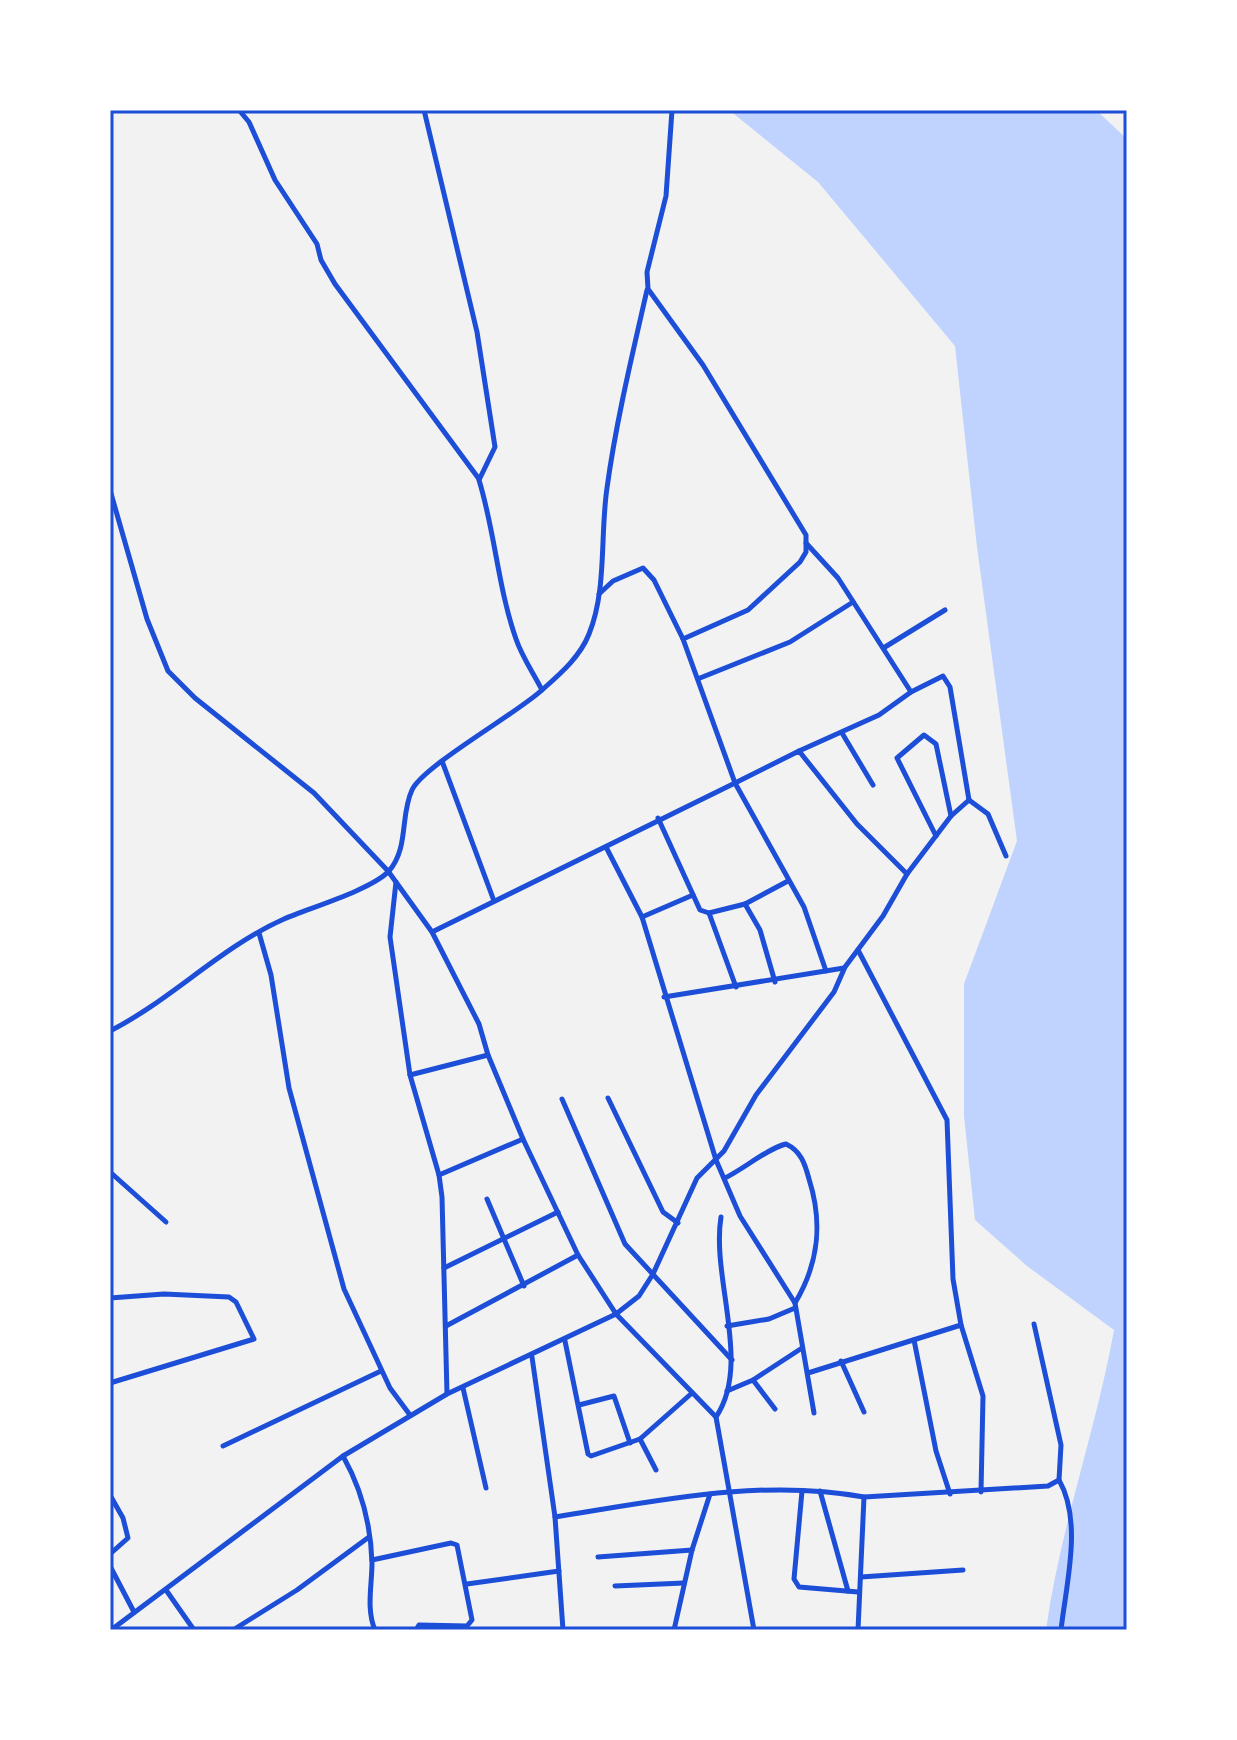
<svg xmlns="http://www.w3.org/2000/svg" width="1237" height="1740" viewBox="0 0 1237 1740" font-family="'Source Sans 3',sans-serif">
  <rect width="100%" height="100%" fill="#f2f2f2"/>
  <path fill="#bfd3fe" d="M729,110h367l31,29v1491h-81c14,-102 50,-199 68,-300l-87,-64 -52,-46 -11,-104v-132l53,-143 -40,-294 -22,-201 -137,-164z"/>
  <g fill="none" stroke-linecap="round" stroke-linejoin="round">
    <g stroke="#1d4ed8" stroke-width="5">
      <polyline points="239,110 249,122 275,180 317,244 321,260 335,284 479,479"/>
      <polyline points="110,490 147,619 168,671 195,698 314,793 388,871 432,932 479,1024 488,1055 523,1139 578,1255 616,1314 639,1296 653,1274 697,1178 724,1151 756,1095 834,992 845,967 883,916 907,874 951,816 969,800"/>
      <polyline points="806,543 838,578 911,692"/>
      <polyline points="599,594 613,581 643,568 654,580 683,639"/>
      <polyline points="885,647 945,610"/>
      <polyline points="700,678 790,642 853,602"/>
      <path d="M542,690c18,-16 38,-33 47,-56 18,-44 11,-99 18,-146 9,-66 25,-132 40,-198"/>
      <polyline points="842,733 873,785"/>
      <polyline points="799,751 879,715 911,692 943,676 950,687 969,800"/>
      <polyline points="442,761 494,901"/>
      <polyline points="969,800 988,814 1006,856"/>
      <polyline points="658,818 700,910 709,913 745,904 760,930 775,982"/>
      <polyline points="936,836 897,758 924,735 936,744 951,816"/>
      <polyline points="606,847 642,917 716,1160 740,1216 795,1303 814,1413"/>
      <polyline points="396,882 390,937 410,1075 439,1175 442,1197 447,1394"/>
      <polyline points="745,904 788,881"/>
      <polyline points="709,913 736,987"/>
      <polyline points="642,917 693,895"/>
      <polyline points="432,932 735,783 683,639 748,610 800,562 806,552 806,535 703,365 648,289 647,272 666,196 672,110"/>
      <polyline points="259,933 271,975 289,1088 344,1289 390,1388 410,1415"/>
      <polyline points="858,950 947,1120 953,1279 961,1325 983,1396 981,1492"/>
      <polyline points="826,971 804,907 735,783 799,751 857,824 907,874"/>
      <polyline points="664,997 844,968"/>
      <path d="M110,1031c61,-31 111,-84 174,-112 25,-11 87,-29 105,-48 20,-23 11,-56 23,-81 11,-24 104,-76 130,-100 -8,-16 -20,-33 -26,-51 -18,-51 -21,-107 -37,-159l16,-33 -18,-115 -53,-222"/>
      <polyline points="410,1075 488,1055"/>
      <polyline points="608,1098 663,1212 678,1223"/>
      <polyline points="562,1099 625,1244 732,1360"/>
      <polyline points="110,1172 166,1222"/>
      <polyline points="439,1175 523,1139"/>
      <path d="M725,1178c19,-9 43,-30 61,-34 15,7 19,20 23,35 14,44 10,84 -14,124"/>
      <polyline points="487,1199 524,1286"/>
      <polyline points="444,1268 558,1212"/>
      <polyline points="110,1298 164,1294 229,1297 236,1302 254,1339 110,1383"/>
      <polyline points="446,1326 578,1255"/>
      <polyline points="727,1326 769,1319 795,1308"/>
      <polyline points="914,1340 936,1451 950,1494"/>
      <polyline points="565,1341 588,1454 591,1456 640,1439 692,1393"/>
      <polyline points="532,1357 555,1517 563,1630"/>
      <polyline points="841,1361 864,1412"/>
      <polyline points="808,1373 961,1325"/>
      <polyline points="753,1380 802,1348"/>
      <polyline points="463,1388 486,1488"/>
      <polyline points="727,1391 753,1380 775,1409"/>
      <polyline points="579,1405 614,1396 630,1443"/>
      <path d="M716,1417c36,-53 -5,-139 5,-200"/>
      <polyline points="640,1439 656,1470"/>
      <polyline points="223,1446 381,1371"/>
      <path d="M343,1456c19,34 28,68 29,107 0,22 -6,46 3,67"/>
      <path d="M1059,1480c24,42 7,104 2,150"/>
      <polyline points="802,1491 794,1579 799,1587 858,1592"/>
      <polyline points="820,1491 848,1591"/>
      <polyline points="110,1495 123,1518 128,1538 110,1554"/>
      <polyline points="864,1497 1048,1486 1059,1480 1061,1445 1034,1324"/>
      <path d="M555,1517c101,-16 207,-39 309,-20l-6,133"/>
      <polyline points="598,1557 692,1550"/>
      <polyline points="372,1560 451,1543 457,1545 472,1620 467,1626 419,1625 416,1630"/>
      <polyline points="110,1566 134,1612"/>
      <polyline points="861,1577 963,1570"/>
      <polyline points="467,1584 559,1571"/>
      <polyline points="615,1586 684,1583"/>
      <polyline points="166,1590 194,1630"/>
      <polyline points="111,1630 343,1456 447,1394 616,1314 716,1417 754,1630"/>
      <polyline points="233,1630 297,1590 369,1537"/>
      <polyline points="674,1630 692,1550 710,1494"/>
    </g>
  </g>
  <rect width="1237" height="1740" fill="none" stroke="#ffffff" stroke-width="224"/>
  <rect x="112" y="112" width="1013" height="1516" fill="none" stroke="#1d4ed8" stroke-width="3"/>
</svg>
